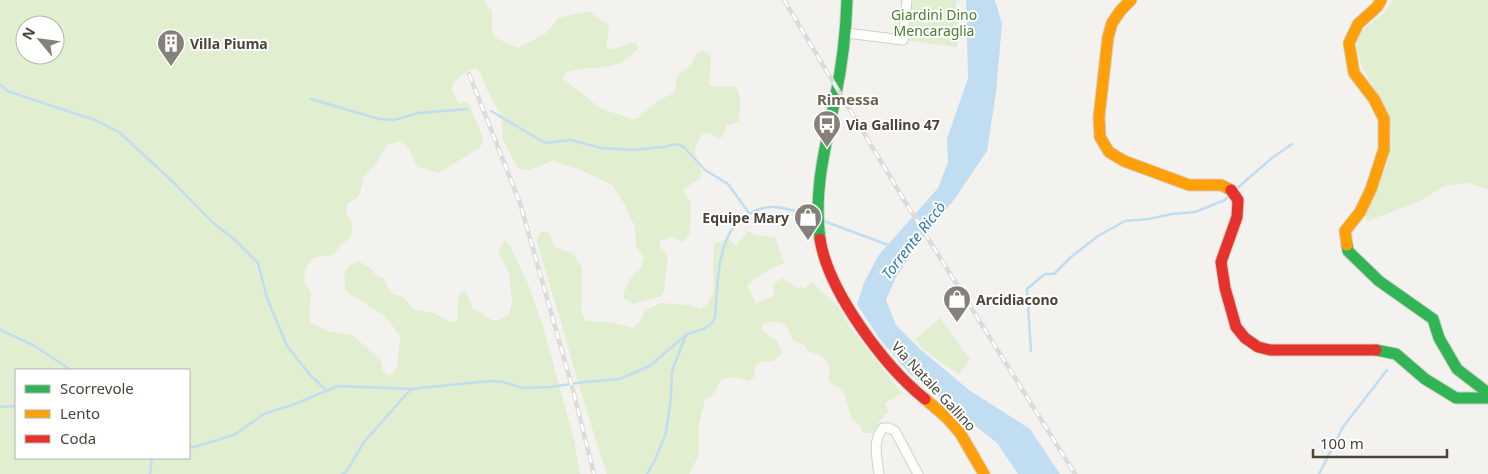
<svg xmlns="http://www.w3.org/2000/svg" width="1488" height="474" viewBox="0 0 1488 474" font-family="'Noto Sans',sans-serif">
  <rect width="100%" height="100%" fill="#f4f2ee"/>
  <g fill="#e1eecf" fill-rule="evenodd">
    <path d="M0,0h483l9,11v23l4,4 22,10 28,-15 12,-15 30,-7 19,13 2,5 -3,17 5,4 24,-8 3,6c-19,27 -47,15 -73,25l-2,6 37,29 32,11 6,-1 19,-17 17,-8 2,-5 1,-12 14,-11 5,-11 5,-3 6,1 4,4 -2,29c9,5 18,-2 28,3l3,11 -1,23 -12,3 -4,11 -4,3 -10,-6 -6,1c-14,16 -6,22 -1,40l-3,5 -15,10v5l7,9 -1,30 -7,9 -11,-5 -12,3v6l8,10 -4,35 -3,5 -28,8 -10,-6c1,-11 9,-24 18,-30l3,-12 -8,-9 -1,-21 -6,-10 -4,-11 -13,-20 -31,-15 -29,-9 -23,9 -11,-1 -15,-29 -2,-25 -14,-25 -6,-17 -5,-5c-9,1 -21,11 -25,20l8,16 5,-2 5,2 14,34v5l-4,5 -40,25 -22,-6 -7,-17 -9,-9 -12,3 -4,4 -9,16 -12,12 -4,17 -3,5 -10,6v12l4,4 2,13 -3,5 -10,7 -6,10 -19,2 -4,3 -6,10 -1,12 7,10 -2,24 1,6 18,9 24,4 28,24 3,12 5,4 6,-2 3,-6 3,-31 -14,-19 -40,-26c-3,-13 -3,-24 12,-30l11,6 8,9 6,2 9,16 11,3 11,13 17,2 20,10h6l1,-24 2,-5 6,-2 6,16 20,13h6l11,-5 3,-12 -3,-30 -11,-22 6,-10 5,3 19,40 14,39 32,116 6,35h-580zM25,25h30v30h-30zM16,370h173v88h-173z"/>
    <polygon points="913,0 956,0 957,47 909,41"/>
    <path d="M1393,0h95v189l-20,-6 -24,3 -22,14 -54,21 -3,-6c12,-27 32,-65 25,-95 -6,-25 -39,-57 -32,-81 3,-12 18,-18 26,-27 3,-3 6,-8 9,-12z"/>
    <path d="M542,231l6,1 8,16 17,5 9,15 -1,43 5,10 24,1 23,6 8,-8 4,-10 16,-7 28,2 11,4c16,-8 14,-25 13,-40 0,-8 1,-17 1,-25l14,-5 8,7 12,-15 7,4 20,2 9,26 -14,6 -23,16 9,19 19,-9 -3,-10 10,-7 16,11 3,-3 4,3 7,-7 26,24 14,24 50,63 -17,10 3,9 -9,10 -4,11h-12l-2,-6 -9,-8 -9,-28 -14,-10v-12l-1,-6 -9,-9 -7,-1 -5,-3 -3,-5 -10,-4c-3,-5 -5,-11 -8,-15 -6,-6 -18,-5 -24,-1l1,6 15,11 4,11 -8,8 -12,1 -6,3 -2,12 -6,4c-10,-4 -19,-6 -28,0l-5,12 -10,7 -6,23v32l-10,19h-82c-26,-77 -46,-155 -70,-232l1,-6z"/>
    <polygon points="940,318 970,359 959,375 923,349 915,339"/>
  </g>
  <polygon fill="#c0ddf1" points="966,0 995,0 1002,24 996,93 987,151 956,197 920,242 896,277 886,300 896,325 920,349 969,390 1030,429 1060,474 1018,474 997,443 909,373 879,338 857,304 864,283 878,256 938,188 948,162 947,139 968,78"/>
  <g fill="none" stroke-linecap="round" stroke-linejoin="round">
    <g stroke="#c0ddf1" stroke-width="2.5">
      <polyline points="0,85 4,87 7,91 95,120 119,132 173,182 213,223 235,240 258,263 267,298 287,346 310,375 326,390"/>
      <polyline points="311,99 379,119 394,120 418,113 467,109"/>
      <polyline points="491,111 545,143 571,140 601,148 634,150 663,147 676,144 684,147 705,170 728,184 749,213"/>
      <polyline points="1235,190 1272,158 1292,144"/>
      <polyline points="821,220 891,246"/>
      <polyline points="0,330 33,345 71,370"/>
      <polyline points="1031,351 1027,289 1045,274 1054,274 1071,257 1098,236 1125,221 1149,219 1172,214 1195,212 1225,200 1231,193"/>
      <polyline points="0,407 16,406"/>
      <path d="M189,447h5l40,-12 30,-21 31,-10 43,-18 73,3 78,-8 14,1 20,6 27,-1 35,-5 35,-3 31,-14 36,-31 17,-5 7,-5 4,-6c2,-25 2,-65 16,-87 2,-4 7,-7 11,-11 8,-8 19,-13 31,-13 13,0 28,6 41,11"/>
      <polyline points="150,474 152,458"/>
      <polyline points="342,474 346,472 364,442 411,389"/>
      <polyline points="647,474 655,460 666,433 671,396 672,371 686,335"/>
      <polyline points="1319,474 1343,427 1387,370"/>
    </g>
    <g stroke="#d2d0cb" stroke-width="11">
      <g id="street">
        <polyline points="846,33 903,40 907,0"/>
        <path d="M879,474c-2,-16 -7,-33 4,-46h6l6,3 23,43"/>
      </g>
    </g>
    <g stroke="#d3cfc5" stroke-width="13">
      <g id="fast">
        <path d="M820,239c-7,-48 6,-94 15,-140 7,-33 11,-66 12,-99"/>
        <polyline points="1347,245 1348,251 1379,281 1433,319 1439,338 1457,369 1488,393"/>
        <polyline points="1376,350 1396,354 1425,379 1456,398 1488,398"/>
      </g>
    </g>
    <g stroke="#d3cfc5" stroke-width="13">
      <g id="slow">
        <polyline points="1131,0 1121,10 1112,23 1108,37 1099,117 1100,137 1109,152 1124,161 1189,185 1221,185 1231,190"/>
        <polyline points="1347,245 1345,231 1360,212 1371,189 1384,149 1384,119 1374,99 1354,73 1349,43 1358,24 1377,7 1381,0"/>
        <polyline points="925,399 946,417 960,433 984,474"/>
      </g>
    </g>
    <g stroke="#d3cfc5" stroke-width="13">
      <g id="jam">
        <polyline points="1231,190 1238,200 1237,217 1221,262 1225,288 1236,327 1245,338 1258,347 1270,350 1376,350"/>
        <path d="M820,239c8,52 64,127 105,160"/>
      </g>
    </g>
    <use href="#street" stroke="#fdfdfc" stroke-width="9"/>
    <use href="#fast" stroke="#30b455" stroke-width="11"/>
    <use href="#slow" stroke="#ff9f0a" stroke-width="11"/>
    <use href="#jam" stroke="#e5322d" stroke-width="11"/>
    <g stroke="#dbdbda" stroke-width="4.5">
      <g id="rail">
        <polyline points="784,0 904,200 1075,474"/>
        <polyline points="469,74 520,203 573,390 594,474"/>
      </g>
    </g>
    <use href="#rail" stroke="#fff" stroke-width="2.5" stroke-dasharray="8" stroke-linecap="butt"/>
  </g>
  <defs>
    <g id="building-pin" transform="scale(1.4375)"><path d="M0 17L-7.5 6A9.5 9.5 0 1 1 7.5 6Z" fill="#868178" stroke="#fff"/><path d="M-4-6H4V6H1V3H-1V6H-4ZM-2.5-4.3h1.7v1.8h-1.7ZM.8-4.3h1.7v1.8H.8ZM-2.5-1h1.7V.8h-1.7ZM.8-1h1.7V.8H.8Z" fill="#fff"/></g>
    <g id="bus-pin" transform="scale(1.4375)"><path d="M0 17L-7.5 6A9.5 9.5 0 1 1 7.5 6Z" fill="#868178" stroke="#fff"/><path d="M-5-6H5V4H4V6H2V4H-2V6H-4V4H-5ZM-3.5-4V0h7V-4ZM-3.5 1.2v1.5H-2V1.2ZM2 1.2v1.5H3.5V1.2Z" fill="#fff"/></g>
    <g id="shop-pin" transform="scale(1.4375)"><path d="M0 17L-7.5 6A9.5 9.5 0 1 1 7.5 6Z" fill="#868178" stroke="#fff"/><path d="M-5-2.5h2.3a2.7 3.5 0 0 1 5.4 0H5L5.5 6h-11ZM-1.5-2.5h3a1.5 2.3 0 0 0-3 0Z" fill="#fff"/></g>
  </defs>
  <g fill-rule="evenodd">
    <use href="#building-pin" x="171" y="43"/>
    <use href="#bus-pin" x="827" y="124"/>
    <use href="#shop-pin" x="808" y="217"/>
    <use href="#shop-pin" x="957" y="299"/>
  </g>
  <g text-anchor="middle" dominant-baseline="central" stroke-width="4" stroke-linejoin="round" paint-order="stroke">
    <g font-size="14" fill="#4a7f2a" stroke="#fff">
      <text x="934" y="14">Giardini Dino<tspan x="934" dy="16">Mencaraglia</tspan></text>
    </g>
    <g font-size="14" font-weight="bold" fill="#4b4439" stroke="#fff" text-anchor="start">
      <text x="190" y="43">Villa Piuma</text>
      <text x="846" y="124">Via Gallino 47</text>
      <text x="789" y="217" text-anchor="end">Equipe Mary</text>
      <text x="976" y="299">Arcidiacono</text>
    </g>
    <g font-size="14" fill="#4b4439" stroke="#fff">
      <text transform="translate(934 386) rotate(47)">Via Natale Gallino</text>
    </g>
    <g font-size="15" font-weight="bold" fill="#6e6250" stroke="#fff">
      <text x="848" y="99">Rimessa</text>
    </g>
    <g font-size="15" font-style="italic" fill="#2e7ab2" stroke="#fff">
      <text transform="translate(913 240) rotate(-52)">Torrente Riccò</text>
    </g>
  </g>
  <rect x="15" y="369" width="175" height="90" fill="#ffffff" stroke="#b7b4b0"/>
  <rect x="25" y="385" width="25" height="8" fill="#30b455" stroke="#b7b4b0"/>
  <text x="60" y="394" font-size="15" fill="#4b4439">Scorrevole</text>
  <rect x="25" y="410" width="25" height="8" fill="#ff9f0a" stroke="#b7b4b0"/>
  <text x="60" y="419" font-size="15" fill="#4b4439">Lento</text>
  <rect x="25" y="435" width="25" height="8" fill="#e5322d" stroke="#b7b4b0"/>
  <text x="60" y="444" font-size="15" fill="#4b4439">Coda</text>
  <g transform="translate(40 40) rotate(299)"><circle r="24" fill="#ffffff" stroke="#b7b4b0"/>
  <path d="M0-4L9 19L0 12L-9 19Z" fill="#868178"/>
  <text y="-8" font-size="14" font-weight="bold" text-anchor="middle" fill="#4b4439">N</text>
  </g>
  <path d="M1313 449v8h134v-8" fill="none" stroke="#4b4439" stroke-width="2.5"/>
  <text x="1320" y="449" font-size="15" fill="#4b4439" stroke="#ffffff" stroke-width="4" paint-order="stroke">100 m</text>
</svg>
